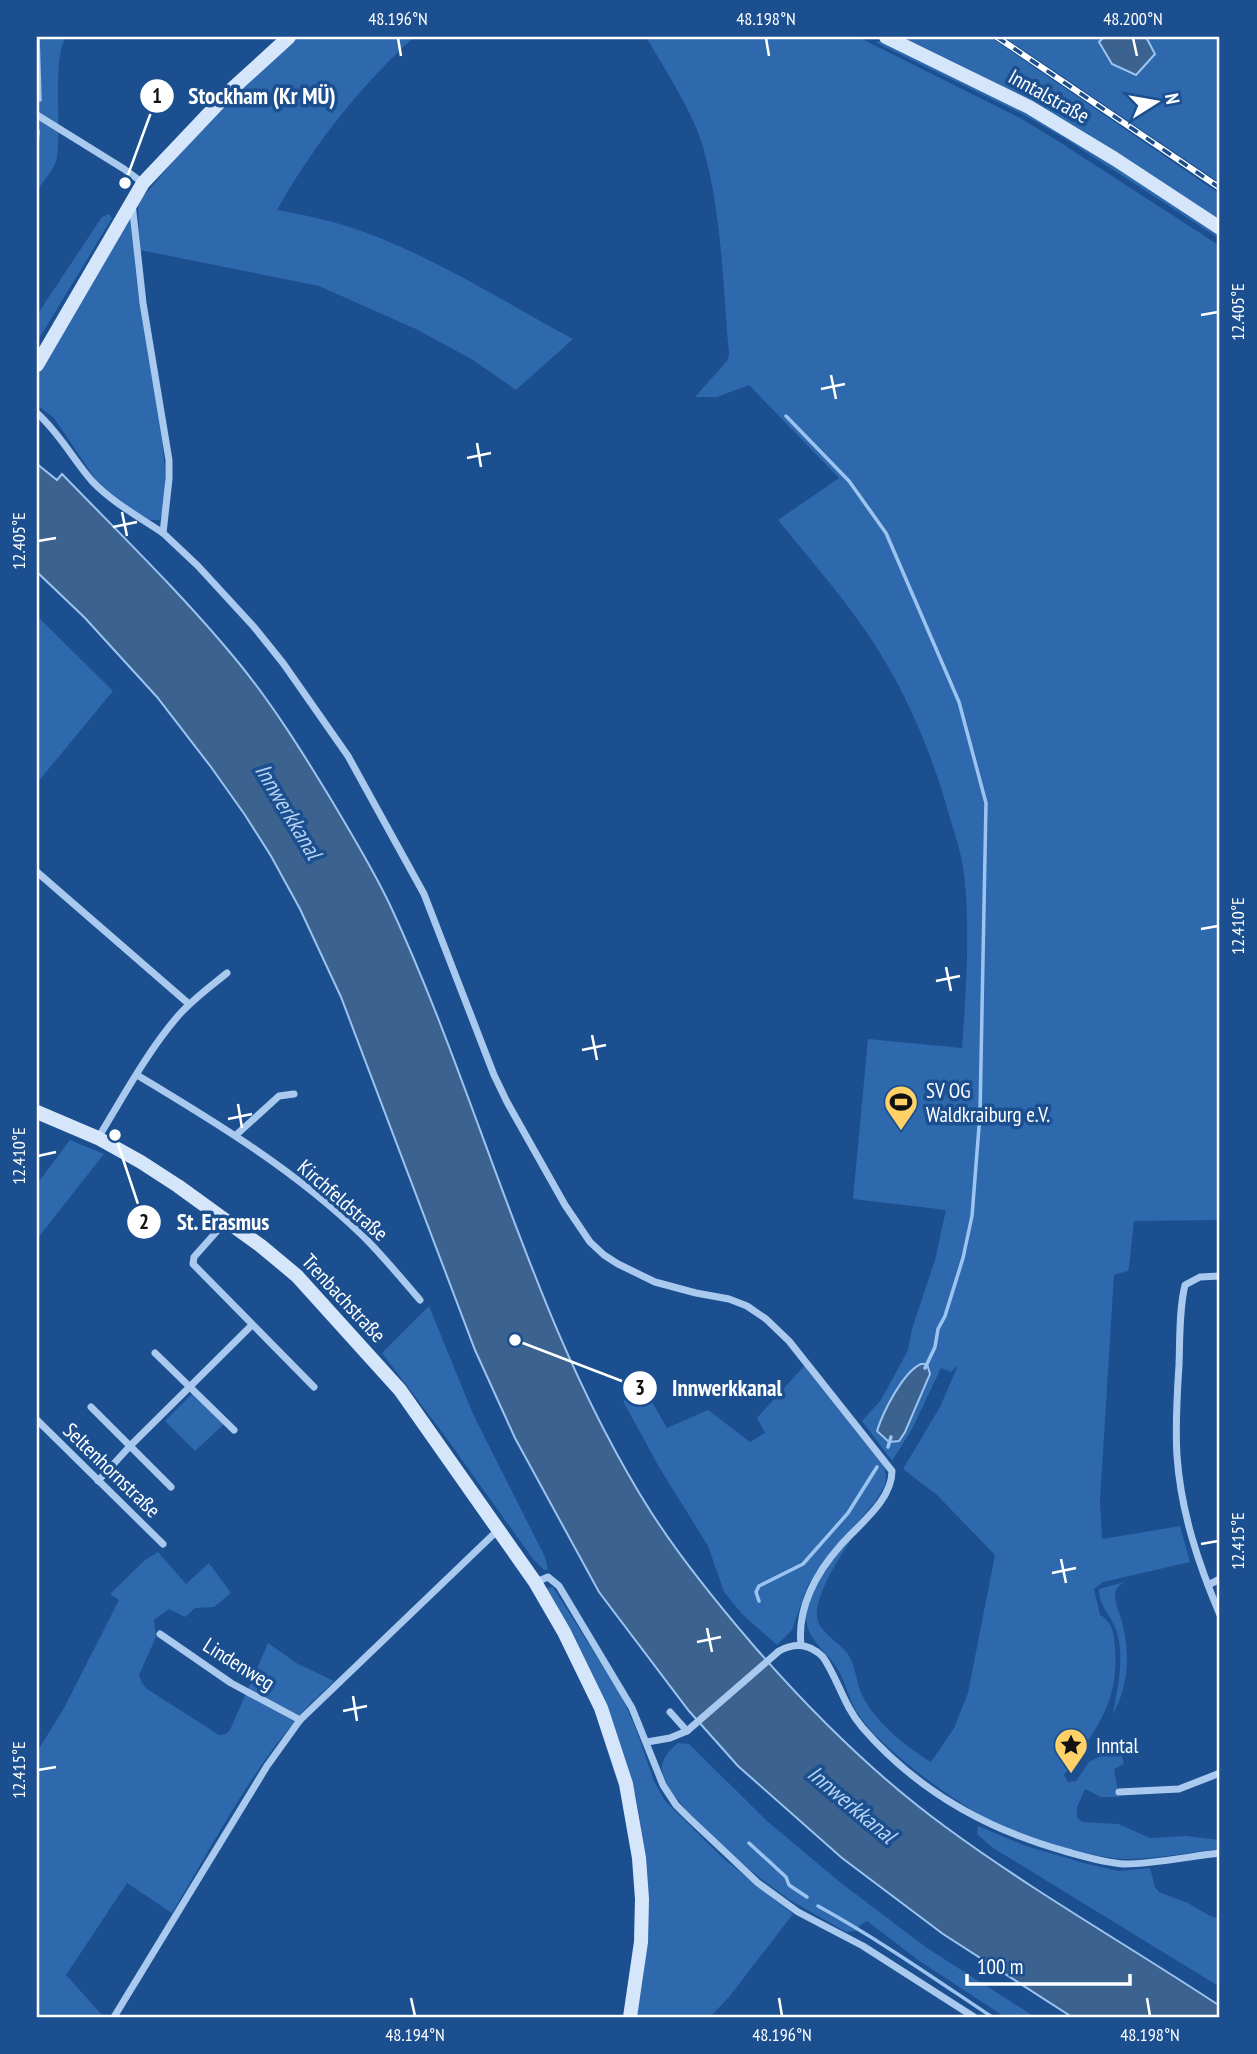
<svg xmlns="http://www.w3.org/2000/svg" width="1257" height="2054" viewBox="0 0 1257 2054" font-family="'PT Sans Narrow',sans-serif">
  <rect width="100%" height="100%" fill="#1b4f8f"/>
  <g fill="#2e69ad">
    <path d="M37,37h29c-14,19 -4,93 -9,121 -2,11 -15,24 -20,33z"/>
    <path d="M298,37h116c-53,48 -102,110 -137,173 28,5 57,11 84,21 74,26 143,71 212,108l-57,51 -43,-30 -55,-30 -99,-44 -179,-36 -2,-44 3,-7 46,-54 87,-92z"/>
    <path d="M646,37h212l164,82 39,24 159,103v974l-86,1 -5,47 -1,3 -14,4 -14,225 2,39 78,-13 10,36 -87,20 -9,7 6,26c13,7 14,19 15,32 5,56 -21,85 -51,128l4,7 8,-1 13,-19 30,-15 5,17 -10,5 5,28h-18l-16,-8 -8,18v10l5,5 36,2 32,14 36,-2 34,4v9c-31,3 -64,10 -95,10 -34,-1 -102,-23 -133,-38 -37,-18 -114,-74 -135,-109 -8,-12 -11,-27 -17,-39 -8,-15 -21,-24 -29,-38 -20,-35 26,-81 47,-105 -14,19 -43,63 -41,87 1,14 23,26 31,37 8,13 8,28 14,41 14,28 43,51 69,67l23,-34 14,-35 27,-138 -58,-60 -34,-26 37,-62 18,-42 -7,7 -10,-4 -29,61 -20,32 -30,-40 19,-21 27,-50 4,-21 23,-69 11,-50 -93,-11 15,-160 94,9c4,-56 9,-126 1,-181 -3,-19 -10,-38 -15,-56 -18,-63 -44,-124 -81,-178 -27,-40 -59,-76 -89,-113l61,-42 -90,-93 -32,12h-22l32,-36 2,-6c-6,-69 -7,-141 -26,-208 -9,-33 -39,-79 -57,-110z"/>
    <polygon points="899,37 990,37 1220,194 1220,221 1120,154 1033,102"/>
    <polygon points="1004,37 1220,37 1220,183"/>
    <polygon points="881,41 995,97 1066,135 1220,235 1220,239 1064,138 1024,115 875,42"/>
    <path d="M131,213c2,23 3,47 6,70 5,42 43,209 22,237h-9l-21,-12 -33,-28 -42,-62 -17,-13v-29z"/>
    <polygon points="109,214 112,218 37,342 37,315 102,217"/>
    <polygon points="37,616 113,691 37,783"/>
    <polygon points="70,1140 104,1154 37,1239 37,1184"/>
    <polygon points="429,1306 473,1414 545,1557 548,1569 544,1570 533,1559 442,1432 382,1353"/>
    <polygon points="804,1366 884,1467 886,1476 885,1485 875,1502 821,1565 807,1587 792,1630 777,1645 742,1614 724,1592 708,1546 659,1467 623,1401 645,1390 667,1428 708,1410 750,1442 765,1433 757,1418"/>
    <polygon points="193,1393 224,1424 195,1451 165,1421"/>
    <path d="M158,1552l28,32 23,-21 22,30 -17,14 -19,1 -10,9 -16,-8 -15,11 2,17 -17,38 3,8 5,6 72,46 7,-1 4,-4 38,-87 30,21 36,17c-11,11 -24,22 -34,34 -51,59 -88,131 -128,198l-45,-30 -61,92 36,40 -2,2h-63v-265l27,-44 55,-108 -9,-6 35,-34z"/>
    <path d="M1124,1582c-5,4 -9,6 -9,13 0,9 5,18 7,27 8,32 7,63 -9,92 5,-26 12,-59 3,-84 -6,-16 -17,-24 -17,-41z"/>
    <polygon points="553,1587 622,1697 636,1729 654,1781 665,1801 724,1859 793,1914 729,1997 710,2017 635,2017 642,1986 648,1934 641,1828 636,1796 626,1765 547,1591 547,1588"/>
    <path d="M678,1743l11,1 78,77 74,62 86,65 108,69h-30l-87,-57 -51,-39 -7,4 -4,6 -10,1c-18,-11 -38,-21 -56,-32 -29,-19 -124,-96 -128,-130 -1,-11 8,-20 16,-27z"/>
    <polygon points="978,1826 1026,1846 1084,1863 1118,1871 1150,1868 1155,1887 1159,1892 1188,1903 1210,1916 1220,1919 1220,1987 993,1848 977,1834"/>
  </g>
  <g fill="#3c6290" stroke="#9cc4f0" stroke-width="2">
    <polygon points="1104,37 1146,37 1155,54 1136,75 1112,64 1099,42"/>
    <path d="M37,464l20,16 5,-6c60,62 122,122 176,188 35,43 65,91 94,139 20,34 41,68 58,104 93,200 142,419 261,607 30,47 66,91 102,133 59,68 121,130 194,183 87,64 182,118 273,178v11h-148l-129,-83 -101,-76 -104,-92 -49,-55 -90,-119 -84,-154 -40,-88 -134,-353 -41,-88 -29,-53 -26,-41 -34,-48 -54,-70 -72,-79 -48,-46z"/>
    <path d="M921,1364h6l3,10 -25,58 -6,9 -10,1 -12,-11c6,-19 26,-59 44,-67z"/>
  </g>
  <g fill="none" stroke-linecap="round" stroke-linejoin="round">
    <g stroke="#9cc4f0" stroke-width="3.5">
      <polyline points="38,37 40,100"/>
      <polyline points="37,145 38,131"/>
      <polyline points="786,416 849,481 886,533 959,702 986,803 980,1114 972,1216 963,1258 945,1316 938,1329 935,1347 925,1368"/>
      <polyline points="888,1447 891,1437"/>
      <polyline points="759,1601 756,1592 759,1586 803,1564 848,1513 877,1467"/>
      <polyline points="749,1843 786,1877 789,1885 807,1897"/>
      <path d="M818,1906c60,33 117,73 174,111"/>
    </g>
    <g stroke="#a9c9ee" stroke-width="7">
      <polyline points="37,115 124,169 143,183"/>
      <path d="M132,203l11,100 26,157v19l-6,54 35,33 56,61 29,36 65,93 76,138 70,181 13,27 58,103 25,37 14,13 14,9 37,18 41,11 33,6 18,7 19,13 23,22 103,130c0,30 -34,54 -52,75 -24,27 -43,62 -39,99"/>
      <path d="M37,413c24,22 35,45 55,68 20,21 47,36 71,52"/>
      <polyline points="37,872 189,1004"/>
      <path d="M137,1075c80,48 159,96 226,161 20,20 38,42 57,64"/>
      <polyline points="236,1135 279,1096 294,1094"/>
      <path d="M98,1138c25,-41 49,-86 80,-122 15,-17 32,-29 49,-43"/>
      <polyline points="226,1221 194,1257 193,1264 314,1387"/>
      <path d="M1220,1276l-20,1 -15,8c-6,25 -5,54 -6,80 -2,30 -4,60 -2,91 4,56 21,107 43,159"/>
      <polyline points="155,1353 234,1430"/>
      <polyline points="91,1407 171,1487"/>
      <polyline points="37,1420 163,1544"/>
      <polyline points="98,1481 130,1446 252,1325"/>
      <polyline points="536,1582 548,1577 559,1586 632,1708 663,1785 676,1805 689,1818 758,1883 798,1912 863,1946 974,2017"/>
      <polyline points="1208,1585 1220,1579"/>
      <polyline points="160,1634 231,1683 300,1720"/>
      <polyline points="670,1712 687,1731"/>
      <path d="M647,1742l23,-4 17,-7 92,-80c17,-9 31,-7 44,6 15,22 21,49 39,70 55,64 125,103 206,125 18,5 38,11 57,12 28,0 67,-8 95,-11"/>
      <polyline points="1119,1792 1179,1789 1220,1773"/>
      <polyline points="114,2017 267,1766 300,1720 498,1530"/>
    </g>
    <g stroke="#d6e6fa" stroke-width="14">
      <polyline points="886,37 1029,107 1115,159 1220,228"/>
      <polyline points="37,365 143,183 232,89 289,37"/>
      <polyline points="37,1112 98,1138 141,1162 178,1186 261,1246 297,1276 400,1390 535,1582 564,1632 601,1708 626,1784 639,1858 642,1899 641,1942 630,2017"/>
    </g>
    <g stroke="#fff" stroke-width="6">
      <polyline id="rail" points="997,37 1220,188"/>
    </g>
    <use href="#rail" stroke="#1b4f8f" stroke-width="3.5" stroke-dasharray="10" stroke-linecap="butt"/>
  </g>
  <path fill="none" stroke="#fff" stroke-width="2.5" d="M398,38l3,18M766,38l3,18M1133,38l4,18M1201,315l17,-3M831,375l5,24M821,389l24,-5M477,443l4,24M467,458l24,-5M122,512l5,24M113,527l24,-5M38,541l18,-3M1201,929l17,-3M946,967l5,24M936,981l24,-5M592,1035l5,25M582,1050l24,-5M238,1104l4,24M228,1119l24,-5M38,1156l18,-4M1201,1544l17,-3M1061,1559l5,24M1052,1573l24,-5M707,1628l5,24M697,1642l24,-5M353,1696l4,25M343,1711l24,-5M38,1770l18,-3M411,1998l4,18M779,1998l3,18M1147,1998l3,18"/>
  <defs>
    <g id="stadium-pin" transform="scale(1.75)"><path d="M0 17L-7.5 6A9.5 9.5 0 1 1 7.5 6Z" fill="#ffd166" stroke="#1b4f8f"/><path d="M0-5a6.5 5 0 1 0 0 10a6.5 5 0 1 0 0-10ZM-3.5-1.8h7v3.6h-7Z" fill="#111"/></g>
    <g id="sight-pin" transform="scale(1.75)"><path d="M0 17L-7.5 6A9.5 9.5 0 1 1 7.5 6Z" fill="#ffd166" stroke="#1b4f8f"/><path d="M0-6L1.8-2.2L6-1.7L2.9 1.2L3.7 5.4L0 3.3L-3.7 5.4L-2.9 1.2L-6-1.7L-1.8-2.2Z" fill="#111"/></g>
  </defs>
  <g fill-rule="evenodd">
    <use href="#stadium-pin" x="901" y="1102"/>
    <use href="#sight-pin" x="1071" y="1745"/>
  </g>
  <g text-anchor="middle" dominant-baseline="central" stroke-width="7" stroke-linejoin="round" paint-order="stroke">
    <g font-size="21" fill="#fff" stroke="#1b4f8f">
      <text transform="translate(1049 96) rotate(29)">Inntalstraße</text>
      <text transform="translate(343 1200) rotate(41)">Kirchfeldstraße</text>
      <text transform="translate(344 1298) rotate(47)">Trenbachstraße</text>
      <text transform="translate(112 1470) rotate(44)">Seltenhornstraße</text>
      <text transform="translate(239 1664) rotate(32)">Lindenweg</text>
    </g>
    <g font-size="21" fill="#fff" stroke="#1b4f8f" text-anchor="start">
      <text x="926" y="1090">SV OG<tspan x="926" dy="24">Waldkraiburg e.V.</tspan></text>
      <text x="1096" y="1745">Inntal</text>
    </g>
    <g font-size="23" font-style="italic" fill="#b5d3f5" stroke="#1b4f8f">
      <text transform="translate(289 811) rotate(59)">Innwerkkanal</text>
      <text transform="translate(852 1804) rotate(40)">Innwerkkanal</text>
    </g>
  </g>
  <path fill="none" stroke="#fff" stroke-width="2.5" d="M125 183L157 96M115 1135L144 1222M515 1340L640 1388"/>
  <g fill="#fff" stroke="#1b4f8f" stroke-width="2.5">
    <circle cx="125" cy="183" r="7"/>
    <circle cx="115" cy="1135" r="7"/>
    <circle cx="515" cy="1340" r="7"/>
    <circle cx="157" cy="96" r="18"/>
    <circle cx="144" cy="1222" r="18"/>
    <circle cx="640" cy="1388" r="18"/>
  </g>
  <g font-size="21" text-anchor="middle" font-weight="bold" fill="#111">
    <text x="157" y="103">1</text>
    <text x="144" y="1229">2</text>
    <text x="640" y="1395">3</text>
  </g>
  <g font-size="23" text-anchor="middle" font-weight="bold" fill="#fff" stroke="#1b4f8f" stroke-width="7" stroke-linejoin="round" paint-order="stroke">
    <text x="262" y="104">Stockham (Kr MÜ)</text>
    <text x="223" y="1230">St. Erasmus</text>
    <text x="727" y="1396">Innwerkkanal</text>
  </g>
  <rect width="1257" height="2054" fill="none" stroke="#1b4f8f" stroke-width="77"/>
  <g transform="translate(1156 102) rotate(79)" stroke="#1b4f8f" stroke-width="5" paint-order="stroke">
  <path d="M0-5L12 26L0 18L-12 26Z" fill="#ffffff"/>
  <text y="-10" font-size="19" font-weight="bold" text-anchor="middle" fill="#ffffff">N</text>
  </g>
  <path d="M967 1974v10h163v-10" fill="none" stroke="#ffffff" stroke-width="3.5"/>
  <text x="977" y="1974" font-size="21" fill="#ffffff" stroke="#1b4f8f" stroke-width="5" paint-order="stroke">100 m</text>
  <rect x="38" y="38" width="1180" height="1978" fill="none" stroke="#fff" stroke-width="2.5"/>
  <g font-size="18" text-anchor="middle" fill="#fff">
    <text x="398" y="25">48.196°N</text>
    <text x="766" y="25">48.198°N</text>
    <text x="1133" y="25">48.200°N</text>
    <text transform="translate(1238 312) rotate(-90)" y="6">12.405°E</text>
    <text transform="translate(19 541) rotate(-90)" y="6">12.405°E</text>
    <text transform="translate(1238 926) rotate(-90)" y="6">12.410°E</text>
    <text transform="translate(19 1156) rotate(-90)" y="6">12.410°E</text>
    <text transform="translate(1238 1541) rotate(-90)" y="6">12.415°E</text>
    <text transform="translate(19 1770) rotate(-90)" y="6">12.415°E</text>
    <text x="415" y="2041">48.194°N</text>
    <text x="782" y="2041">48.196°N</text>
    <text x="1150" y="2041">48.198°N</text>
  </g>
</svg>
